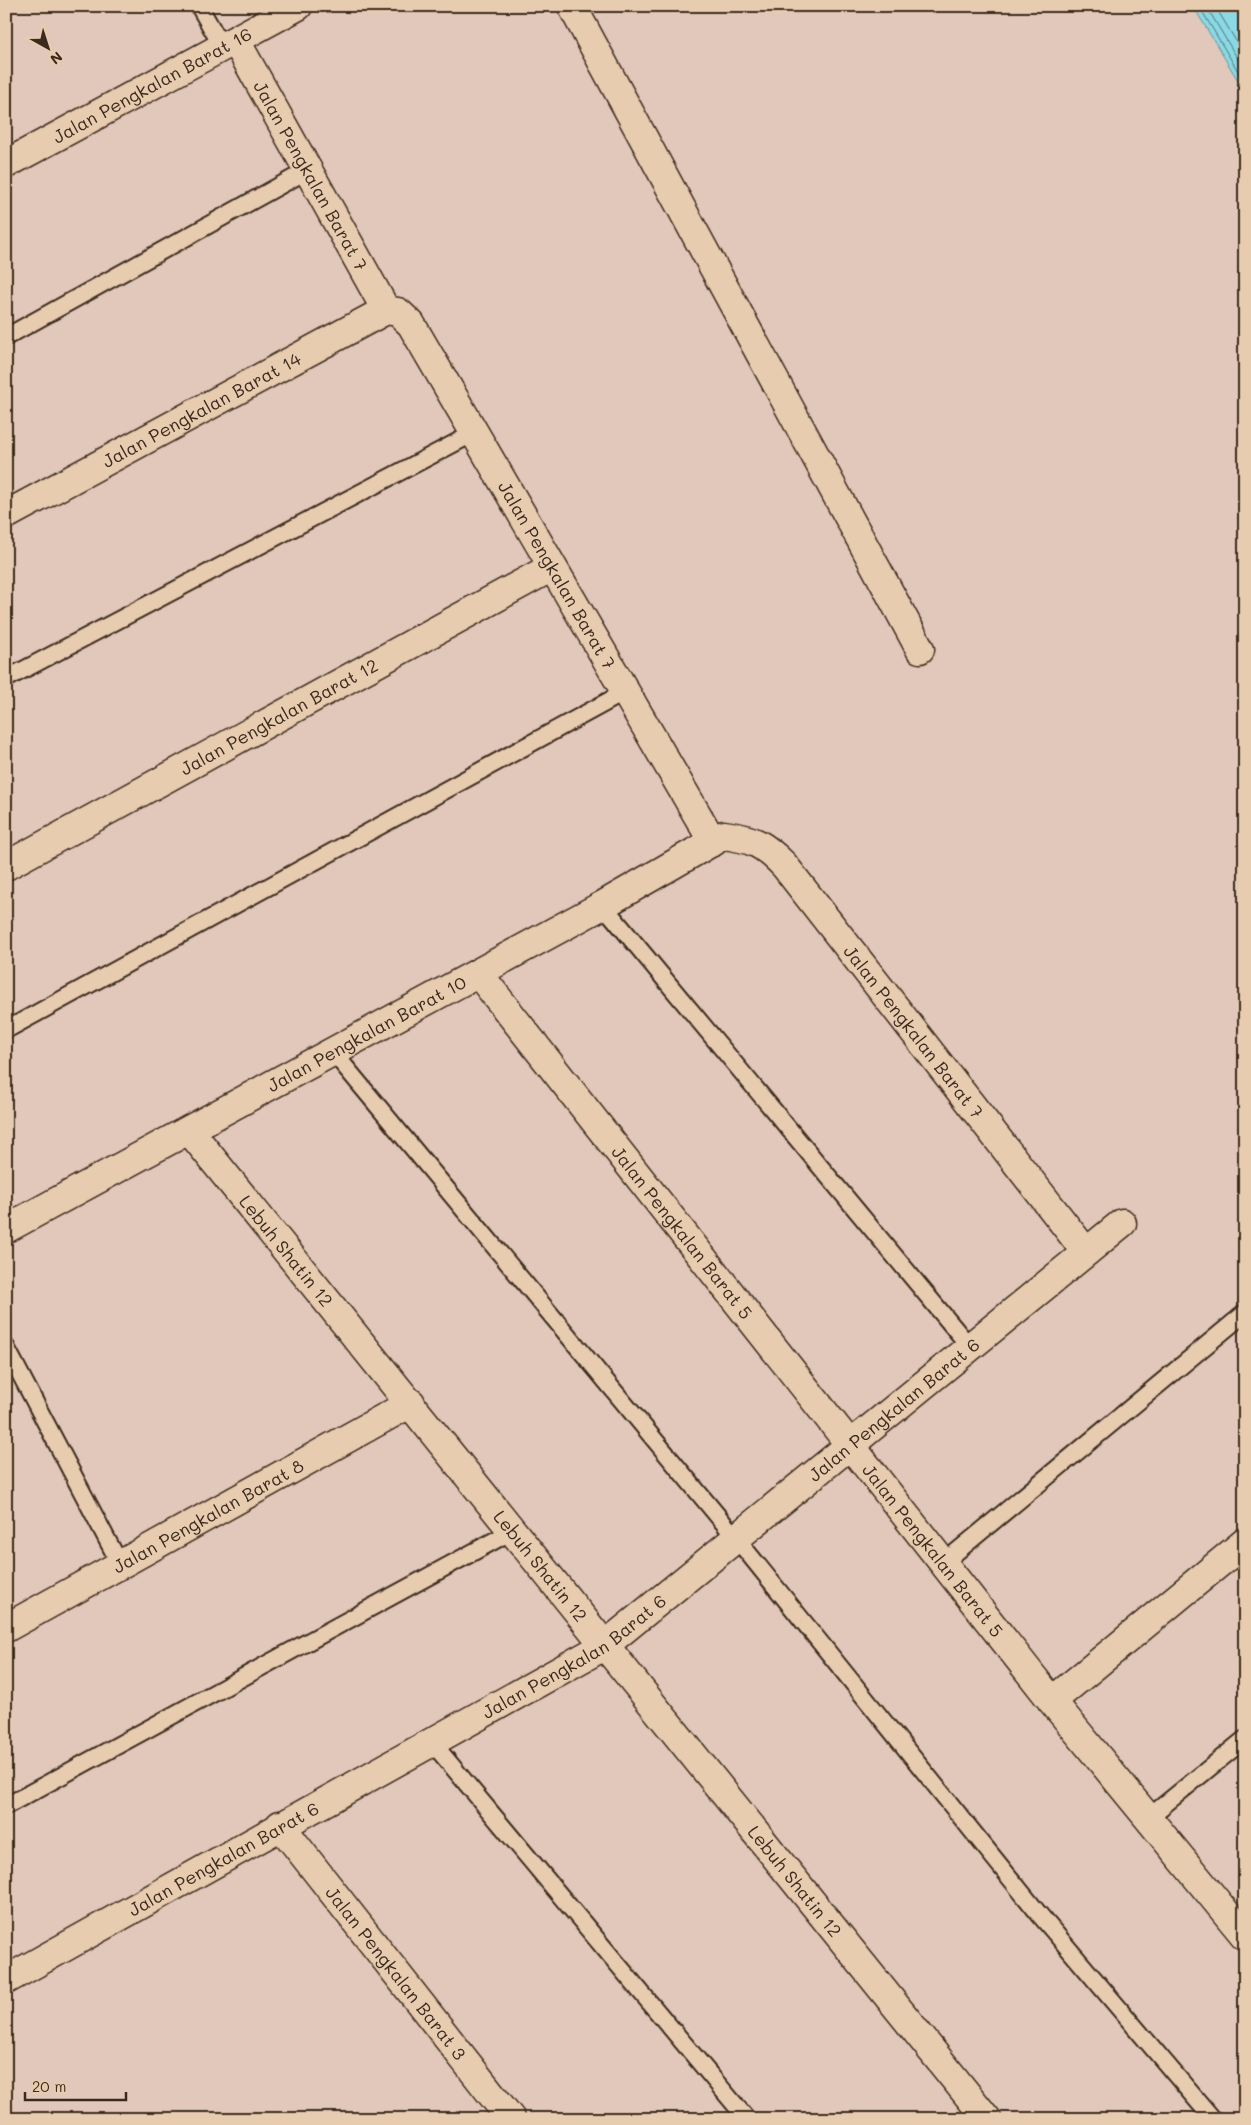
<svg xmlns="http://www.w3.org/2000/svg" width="1251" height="2125" viewBox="0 0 1251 2125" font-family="Mali,sans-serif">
  <rect width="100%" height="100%" fill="#e1c8ba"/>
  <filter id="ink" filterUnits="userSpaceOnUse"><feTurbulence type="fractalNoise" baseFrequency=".02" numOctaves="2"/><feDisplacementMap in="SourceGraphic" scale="10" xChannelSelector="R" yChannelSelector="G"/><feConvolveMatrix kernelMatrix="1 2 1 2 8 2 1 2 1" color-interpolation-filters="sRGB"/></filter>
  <g filter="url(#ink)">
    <polygon fill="#89d9e6" stroke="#6a9396" points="1193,6 1245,6 1245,92"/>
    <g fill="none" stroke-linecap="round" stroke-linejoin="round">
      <g stroke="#5a706e" stroke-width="1">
        <polyline points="1199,6 1245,83"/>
        <polyline points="1206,6 1245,71"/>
        <polyline points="1215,6 1245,56"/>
      </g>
      <g stroke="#3b2a1e" stroke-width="20">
        <g id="service">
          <polyline points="199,6 223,48"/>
          <polyline points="6,337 308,170"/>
          <polyline points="6,679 474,433"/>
          <polyline points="603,905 970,1347"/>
          <polyline points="6,1030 625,692"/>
          <polyline points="333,1052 736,1538 1039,1914 1213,2119"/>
          <polyline points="6,1347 121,1566"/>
          <polyline points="943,1563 1245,1313"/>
          <polyline points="431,1741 747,2119"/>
          <polyline points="6,1806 512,1531"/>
          <polyline points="1148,1818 1245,1739"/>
        </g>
      </g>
      <g stroke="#3b2a1e" stroke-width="31">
        <g id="minor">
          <polyline points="572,6 920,649"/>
          <path id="s1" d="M236,41l150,269"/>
          <path id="s2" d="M6,164l292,-158"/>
          <path id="s3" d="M6,515l380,-205 12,2 13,12 302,518"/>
          <path id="s4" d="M6,866l546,-299"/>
          <path id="s5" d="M478,973l574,728 193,235"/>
          <path id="s6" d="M189,1130l798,989"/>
          <path id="s7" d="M6,1229l597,-324 121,-70c30,4 39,9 60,30l302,387"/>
          <path id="s8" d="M6,1628l405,-225"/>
          <polyline points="1052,1701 1245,1542"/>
          <path id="s9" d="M280,1825l231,294"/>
          <path id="s10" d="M6,1980l598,-334 518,-423"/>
        </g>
      </g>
      <use href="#service" stroke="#e8ccaf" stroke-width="16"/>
      <use href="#minor" stroke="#e8ccaf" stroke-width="28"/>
    </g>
  </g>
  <g text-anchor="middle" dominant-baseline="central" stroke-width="4.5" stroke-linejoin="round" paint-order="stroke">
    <g font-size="18" fill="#3b2a1e" stroke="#e8ccaf">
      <text stroke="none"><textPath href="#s2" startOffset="166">Jalan Pengkalan Barat 16</textPath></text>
      <text stroke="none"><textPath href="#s1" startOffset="154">Jalan Pengkalan Barat 7</textPath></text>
      <text stroke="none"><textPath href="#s3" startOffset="222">Jalan Pengkalan Barat 14</textPath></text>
      <text stroke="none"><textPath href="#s3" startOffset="752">Jalan Pengkalan Barat 7</textPath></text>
      <text stroke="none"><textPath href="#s4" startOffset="311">Jalan Pengkalan Barat 12</textPath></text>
      <text stroke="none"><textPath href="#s7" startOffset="1099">Jalan Pengkalan Barat 7</textPath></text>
      <text stroke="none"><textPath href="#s7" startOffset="410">Jalan Pengkalan Barat 10</textPath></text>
      <text stroke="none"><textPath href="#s5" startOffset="330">Jalan Pengkalan Barat 5</textPath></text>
      <text stroke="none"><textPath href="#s6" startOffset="155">Lebuh Shatin 12</textPath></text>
      <text stroke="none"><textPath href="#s10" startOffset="1059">Jalan Pengkalan Barat 6</textPath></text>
      <text stroke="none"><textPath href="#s8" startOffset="231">Jalan Pengkalan Barat 8</textPath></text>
      <text stroke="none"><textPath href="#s5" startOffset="735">Jalan Pengkalan Barat 5</textPath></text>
      <text stroke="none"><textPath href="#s6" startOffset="560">Lebuh Shatin 12</textPath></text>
      <text stroke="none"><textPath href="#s10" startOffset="654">Jalan Pengkalan Barat 6</textPath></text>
      <text stroke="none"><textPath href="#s10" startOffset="249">Jalan Pengkalan Barat 6</textPath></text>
      <text stroke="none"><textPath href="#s6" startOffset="965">Lebuh Shatin 12</textPath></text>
      <text stroke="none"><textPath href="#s9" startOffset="188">Jalan Pengkalan Barat 3</textPath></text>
    </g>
  </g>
  <rect width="1251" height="2125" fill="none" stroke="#e8ccaf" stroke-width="25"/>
  <rect x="12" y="12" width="1226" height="2100" fill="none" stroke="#3b2a1e" stroke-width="2" filter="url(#ink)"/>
  <g transform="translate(48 48) rotate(141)" stroke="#e8ccaf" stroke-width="4" paint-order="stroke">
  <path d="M0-4L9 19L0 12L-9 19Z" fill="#3b2a1e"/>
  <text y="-8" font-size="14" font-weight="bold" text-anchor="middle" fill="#3b2a1e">N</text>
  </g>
  <path d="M25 2092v8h101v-8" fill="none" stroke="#3b2a1e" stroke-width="2.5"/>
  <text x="32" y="2092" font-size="15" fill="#3b2a1e" stroke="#e8ccaf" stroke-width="4" paint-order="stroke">20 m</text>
</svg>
